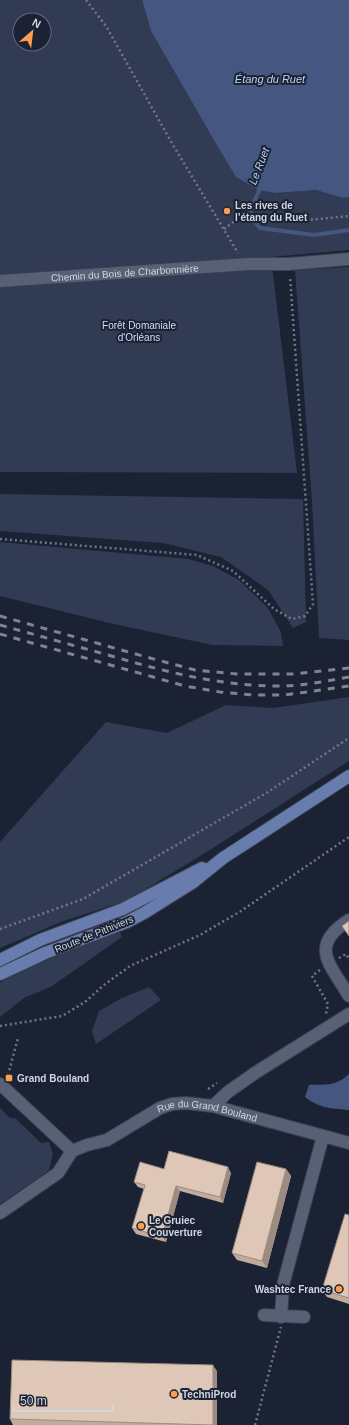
<svg xmlns="http://www.w3.org/2000/svg" width="349" height="1425" viewBox="0 0 349 1425" font-family="Helvetica,sans-serif">
  <rect width="100%" height="100%" fill="#1b2233"/>
  <g fill="#313b53" fill-rule="evenodd">
    <path d="M0,0h142l9,31 57,99 68,63 40,-3 26,8 7,-1v53l-78,7 26,216 -297,-1zM20,20h24v24h-24z"/>
    <polygon points="349,267 349,640 319,638 312,501 295,270"/>
    <polygon points="0,494 303,499 306,622 293,628 268,590 221,557 163,543 0,531"/>
    <polygon points="0,542 188,559 213,566 239,580 267,607 281,632 283,646 212,645 114,624 0,596"/>
    <polygon points="349,697 349,761 205,853 128,900 61,922 0,948 0,842 106,722 167,733 226,705 273,708"/>
    <polygon points="119,930 122,937 52,986 24,998 0,1017 0,983 8,976"/>
    <polygon points="149,987 161,1000 96,1044 92,1031 99,1011 122,998"/>
    <polygon points="0,1108 10,1118 15,1118 41,1143 49,1142 53,1154 49,1170 44,1174 0,1204"/>
  </g>
  <g fill="#455781">
    <polygon points="142,0 349,0 349,197 342,198 316,190 276,193 259,190 236,177 208,130 151,31"/>
    <path d="M349,1074v36c-19,-2 -28,-1 -44,-13l4,-12c18,-1 26,2 40,-11z"/>
  </g>
  <g fill="none" stroke-linecap="round" stroke-linejoin="round">
    <polyline stroke="#455781" stroke-width="4" points="261,187 250,210 251,218 260,228 314,235 349,230"/>
    <g stroke="#3a404e" stroke-width="14">
      <g id="minor">
        <path id="s1" d="M0,281l249,-17h40l60,-5"/>
        <path d="M349,920c-41,26 -19,44 0,76"/>
        <polyline points="0,1084 72,1151"/>
        <polyline points="213,1106 228,1092 255,1073 349,1014"/>
        <path id="s2" d="M72,1151l15,-6 20,-5 53,-32 12,-4 14,-1 27,3 136,37"/>
        <polyline points="0,1213 58,1173 72,1151"/>
        <polyline points="264,1315 304,1317"/>
        <polyline points="281,1317 283,1285 323,1136"/>
      </g>
    </g>
    <g stroke="#3a404e" stroke-width="14">
      <g id="major">
        <polyline points="0,960 40,940 123,909 202,868"/>
        <polyline points="0,974 45,953 127,922 144,913 192,883 223,858 349,776"/>
      </g>
    </g>
    <g stroke="#707786" stroke-width="2.5" stroke-dasharray="2 3" stroke-linecap="butt">
      <polyline points="86,0 106,26 173,145 238,253"/>
      <polyline points="224,229 236,220 243,219 277,221 309,220 349,216"/>
      <polyline points="0,539 197,555 233,571 274,609 292,619 305,616 313,604 290,276"/>
      <polyline points="0,929 83,899 268,792 349,738"/>
      <polyline points="339,958 346,954 349,959"/>
      <polyline points="320,970 312,976 328,1004 326,1014"/>
      <polyline points="0,1026 62,1016 85,1002 104,985 130,966 200,935 241,911 349,837"/>
      <polyline points="8,1075 18,1038"/>
      <polyline points="208,1089 217,1083"/>
      <polyline points="255,1425 281,1327"/>
    </g>
    <use href="#minor" stroke="#576074" stroke-width="12"/>
    <use href="#major" stroke="#687dad" stroke-width="12"/>
    <g stroke="#7e8493" stroke-width="3" stroke-dasharray="7 7" stroke-linecap="butt">
      <polyline points="0,616 150,658 195,670 237,674 294,674 349,668"/>
      <path d="M0,625c36,10 72,20 108,30 58,17 111,31 172,31 23,0 46,-5 69,-9"/>
      <polyline points="0,634 185,686 220,692 253,695 285,695 349,686"/>
    </g>
  </g>
  <g fill="#c0ab9d">
    <polygon points="164,1169 231,1173 223,1203 180,1191 166,1242 136,1234 132,1228 144,1189 138,1187 134,1182"/>
    <polygon points="286,1169 291,1176 267,1268 237,1260 232,1253"/>
    <polygon points="349,1215 349,1304 327,1297 322,1290"/>
    <polygon points="217,1371 217,1425 13,1425 10,1419"/>
  </g>
  <g fill="#9c8b80">
    <polygon points="228,1167 231,1173 223,1203 220,1197"/>
    <polygon points="286,1169 291,1176 267,1268 262,1261"/>
    <polygon points="176,1186 180,1191 166,1242 162,1237"/>
    <polygon points="213,1365 217,1371 217,1425 213,1425"/>
  </g>
  <g fill="#dfc7b7" stroke="#9c8b80">
    <polygon points="349,921 349,936 342,926"/>
    <polygon points="169,1151 228,1167 220,1197 176,1186 162,1237 132,1228 145,1185 134,1182 140,1162 164,1169"/>
    <polygon points="257,1162 286,1169 262,1261 232,1253"/>
    <polygon points="345,1214 349,1215 349,1298 322,1290"/>
    <polygon points="12,1360 213,1365 213,1425 10,1419"/>
  </g>
  <g fill="#fc9d52" stroke="#1b2233" stroke-width="1.5">
    <circle cx="227" cy="211" r="4"/>
    <rect x="5" y="1074" width="8" height="8" rx="2"/>
    <circle cx="141" cy="1226" r="4"/>
    <circle cx="339" cy="1289" r="4"/>
    <circle cx="174" cy="1394" r="4"/>
  </g>
  <g text-anchor="middle" dominant-baseline="central" stroke-width="4" stroke-linejoin="round" paint-order="stroke">
    <g font-size="10" font-weight="bold" fill="#cfd5e1" stroke="#1b2233" text-anchor="start">
      <text x="235" y="205">Les rives de<tspan x="235" dy="12">l’étang du Ruet</tspan></text>
      <text x="17" y="1078">Grand Bouland</text>
      <text x="149" y="1220">Le Gruiec<tspan x="149" dy="12">Couverture</tspan></text>
      <text x="331" y="1289" text-anchor="end">Washtec France</text>
      <text x="182" y="1394">TechniProd</text>
    </g>
    <g font-size="10" fill="#cfd5e1" stroke="#1b2233">
      <text stroke="none"><textPath href="#s1" startOffset="125">Chemin du Bois de Charbonnière</textPath></text>
      <text transform="translate(94 934) rotate(-22)">Route de Pithiviers</text>
      <text stroke="none"><textPath href="#s2" startOffset="147">Rue du Grand Bouland</textPath></text>
    </g>
    <g font-size="10" fill="#d2defb" stroke="#1b2233">
      <text x="139" y="325">Forêt Domaniale<tspan x="139" dy="12">d'Orléans</tspan></text>
    </g>
    <g font-size="11" font-style="italic" fill="#bdcff9" stroke="#1b2233">
      <text x="270" y="79">Étang du Ruet</text>
      <text transform="translate(259 166) rotate(-69)">Le Ruet</text>
    </g>
  </g>
  <g transform="translate(32 32) rotate(28)"><circle r="19" fill="#1b2233" stroke="#636a79"/>
  <path d="M0-3L7 15L0 10L-7 15Z" fill="#fc9d52"/>
  <text y="-6" font-size="11" font-weight="bold" text-anchor="middle" fill="#cfd5e1">N</text>
  </g>
  <path d="M14 1405v6h99v-6" fill="none" stroke="#cfd5e1" stroke-width="2"/>
  <text x="20" y="1405" font-size="12" fill="#cfd5e1" stroke="#1b2233" stroke-width="3" paint-order="stroke">50 m</text>
</svg>
